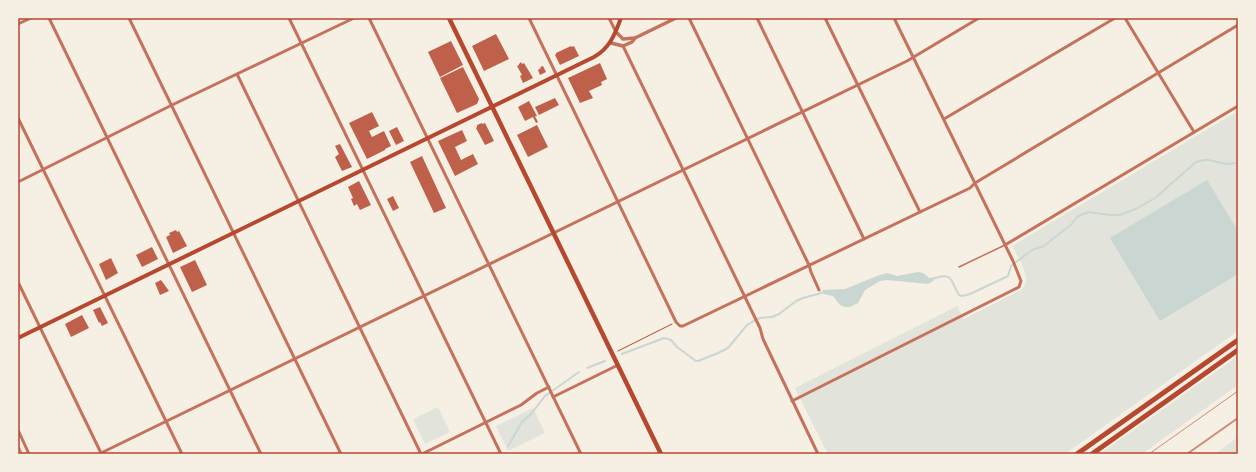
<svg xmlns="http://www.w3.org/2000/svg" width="1256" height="472" viewBox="0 0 1256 472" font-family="'Asap Condensed',sans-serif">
  <rect width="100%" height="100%" fill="#f6efe4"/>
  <g fill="#e2e4dc">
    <path d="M1238,111v220l-173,123h-237l-33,-66 162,-82 7,13 57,-29c13,-11 -3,-32 -9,-44z"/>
    <polygon points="1238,356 1238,385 1142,454 1100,454"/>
    <polygon points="438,407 450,432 425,444 413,419"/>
    <polygon points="533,408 545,433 508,451 496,426"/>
    <polygon points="1238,437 1238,454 1215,454"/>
  </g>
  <g fill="#c9d6d2">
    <polygon points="1207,180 1238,231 1238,274 1160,321 1110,238"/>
    <polygon points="918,272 923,273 929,278 937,277 933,281 928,284 887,280 880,281 865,290 858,303 850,307 845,307 840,305 833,296 824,294 822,290 845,289 877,276 887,273 897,276"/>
  </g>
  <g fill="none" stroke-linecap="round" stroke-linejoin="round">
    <g stroke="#c9d6d2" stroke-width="2">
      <path d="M935,278c19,-6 16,5 24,17l3,1 8,-2 38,-18 3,-10 21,-16 12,-4 11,-9 16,-12 6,-8 6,-3 6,-2 21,3h9l17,-6 19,-11 41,-36 8,-2h4l19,4 11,-1"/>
      <polyline points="622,354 664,338 671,340 677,347 696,361 698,361 718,353 728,348 747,325 752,322 760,318 772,317 779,314 796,301 803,298 825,292"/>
      <polyline points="587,368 605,361"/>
      <polyline points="508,446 522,422 531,414 545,396 579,372"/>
    </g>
  </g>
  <g fill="#bf614a">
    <polygon points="496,34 509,59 484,71 472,46"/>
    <polygon points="451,41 463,65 440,77 428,52"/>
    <polygon points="571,46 572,47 574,46 579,56 560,65 555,55 556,54 556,53"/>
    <polygon points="521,62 522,64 524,63 533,78 523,83 520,76 522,75 517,66 519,65 519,64"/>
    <polygon points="600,63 607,79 601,82 602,85 589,91 593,98 580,103 568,78"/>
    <polygon points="543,66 546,72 540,75 538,70 541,68 540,67"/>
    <polygon points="463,67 479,99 477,104 457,113 440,78"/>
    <polygon points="555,98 559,105 539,115 535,107"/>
    <polygon points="529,101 537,116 535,116 538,122 536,123 533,117 525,121 518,107"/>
    <polygon points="372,112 379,126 369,131 372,137 384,131 391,146 385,149 385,150 367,159 349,123"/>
    <polygon points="482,123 482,124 485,123 494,141 485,145 476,128 477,127 477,125"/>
    <polygon points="537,125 548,147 528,157 517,135"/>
    <polygon points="397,127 404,141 396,145 389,131"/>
    <polygon points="462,130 467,141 455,147 461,160 473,154 478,164 455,176 438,141"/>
    <polygon points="340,144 352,167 342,171 335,157 339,154 335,146"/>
    <polygon points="422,156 446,208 434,213 410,162"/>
    <polygon points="359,181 371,205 360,210 357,204 354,206 351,199 353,198 348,187"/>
    <polygon points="393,196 399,208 393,211 387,199"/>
    <polygon points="176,230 177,232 179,231 187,246 173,253 166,237 170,235 169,233"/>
    <polygon points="152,247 158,259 142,267 136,255"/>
    <polygon points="111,258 118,273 106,280 99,264"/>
    <polygon points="195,260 207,285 192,292 180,267"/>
    <polygon points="161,280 169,291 160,295 155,283"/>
    <polygon points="100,307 108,323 102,326 100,322 99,323 93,310"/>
    <polygon points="82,315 89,328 71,337 65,324"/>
  </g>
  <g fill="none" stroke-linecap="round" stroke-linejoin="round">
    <polyline stroke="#b5482f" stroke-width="1" points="618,351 672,324"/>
    <polyline stroke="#c5725c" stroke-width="1.5" points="959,267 1005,245"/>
    <g stroke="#c5725c" stroke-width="3">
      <polyline points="49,18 261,454"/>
      <polyline points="129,18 341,454"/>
      <polyline points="289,18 501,454"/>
      <polyline points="369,18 581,454"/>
      <polyline points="529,18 676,322 680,326 683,326 970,188 975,183 1238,25"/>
      <polyline points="609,18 616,32"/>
      <polyline points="689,18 809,265 811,272 819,290"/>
      <polyline points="757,18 864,239"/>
      <polyline points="825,18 920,212"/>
      <polyline points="1125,18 1194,132"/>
      <polyline points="18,24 31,18"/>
      <polyline points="623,46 760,328 763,339 818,454"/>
      <polyline points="237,74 421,454"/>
      <polyline points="18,118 182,454"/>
      <polyline points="944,119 1115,18"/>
      <polyline points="18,182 172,105 354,18"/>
      <polyline points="1005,245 1238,106"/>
      <polyline points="18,282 101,453 907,61 979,18"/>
      <polyline points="553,397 618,365"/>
      <polyline points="792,401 1013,290 1019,287 1021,281 1013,261 894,18"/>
      <polyline points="18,430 29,454"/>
      <polyline points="422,454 521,405 537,393 549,387"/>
    </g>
    <g stroke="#c5725c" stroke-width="3.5">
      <polyline points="616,32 623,39 635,38"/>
      <polyline points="611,43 623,46 632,42 635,38 676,18"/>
    </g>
    <path stroke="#b5482f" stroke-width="4" d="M18,338l576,-281c16,-9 21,-23 27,-39"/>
    <polyline stroke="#b5482f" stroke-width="4.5" points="449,18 661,454"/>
    <g stroke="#b5482f" stroke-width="5">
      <polyline points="1077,454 1238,340"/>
      <polyline points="1092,454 1238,350"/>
    </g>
    <polyline stroke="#cf8b77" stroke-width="1" points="1149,454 1238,391"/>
    <g stroke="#cf8b77" stroke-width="2">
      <polyline points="18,446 22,454"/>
      <polyline points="1187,454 1238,418"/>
    </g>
  </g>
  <rect width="1256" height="472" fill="none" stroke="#f6efe4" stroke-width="38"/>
  <rect x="19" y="19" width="1218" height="434" fill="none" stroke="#b5482f" stroke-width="1.5"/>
</svg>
